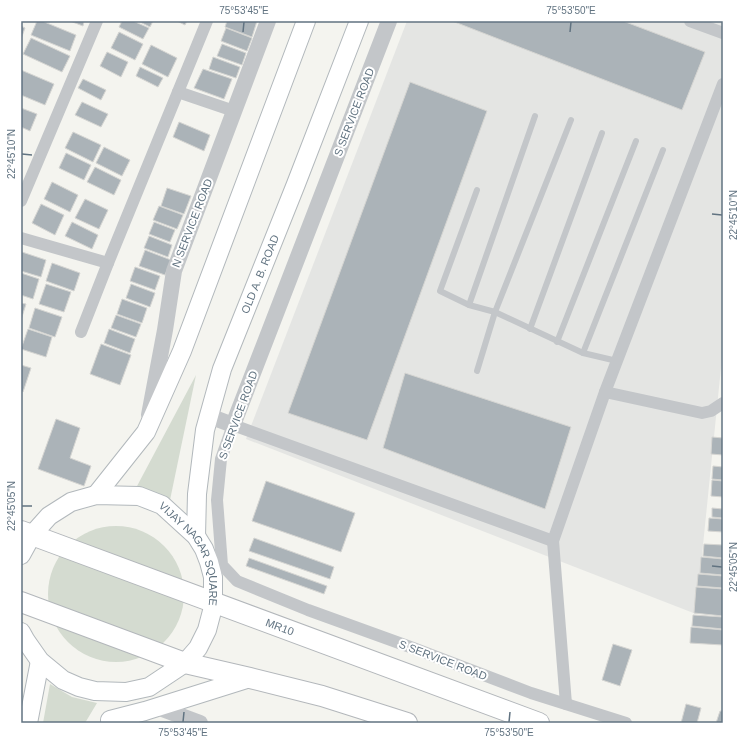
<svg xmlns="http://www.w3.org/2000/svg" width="744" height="744" viewBox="0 0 744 744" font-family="Arial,sans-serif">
  <rect width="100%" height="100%" fill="#f4f4ef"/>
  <polygon fill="#e4e5e3" points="407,21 723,21 723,348 696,614 246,439"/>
  <g fill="#d4dbd0">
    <polygon points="196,375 170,500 136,488"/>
    <circle cx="116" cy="594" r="68"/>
    <polygon points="50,684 72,697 97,703 85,723 43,723"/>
  </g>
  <g fill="#abb3b8" stroke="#d5d5d2">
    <polygon points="37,21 42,21 76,35 70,51 31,35"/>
    <polygon points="70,21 84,21 83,26"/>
    <polygon points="122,21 133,21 149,28 143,39 119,27"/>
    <polygon points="138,21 153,21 150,27"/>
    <polygon points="177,21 187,21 185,25"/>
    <polygon points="227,21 257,21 252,37 225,27"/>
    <polygon points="452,21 623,21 705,52 682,110"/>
    <polygon points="21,26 25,28 21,39"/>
    <polygon points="226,28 252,38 247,51 221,41"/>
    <polygon points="119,32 143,44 135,60 111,48"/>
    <polygon points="31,38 70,56 62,72 23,54"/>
    <polygon points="222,44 246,53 242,65 217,56"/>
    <polygon points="151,45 177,58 168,77 142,64"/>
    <polygon points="107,52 128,62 121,77 100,66"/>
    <polygon points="213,57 240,67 236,78 209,69"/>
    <polygon points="140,67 163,78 158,87 136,76"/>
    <polygon points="203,69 232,79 224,99 194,88"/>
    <polygon points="21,70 54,84 45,105 21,95"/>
    <polygon points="83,79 106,90 101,100 78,88"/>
    <polygon points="410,82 487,111 367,440 288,413"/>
    <polygon points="82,102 108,114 101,127 75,115"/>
    <polygon points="21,108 37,114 30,131 21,127"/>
    <polygon points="179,122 210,135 204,151 173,137"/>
    <polygon points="73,132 101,145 93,162 65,148"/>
    <polygon points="104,147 130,160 122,176 96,163"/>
    <polygon points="66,153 91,165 84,180 59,168"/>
    <polygon points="95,167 121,180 114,195 87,182"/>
    <polygon points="52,182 78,195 70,212 44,199"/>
    <polygon points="167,188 191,196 184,214 161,206"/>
    <polygon points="85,199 108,210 99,229 75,218"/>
    <polygon points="41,204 64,215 55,235 32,223"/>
    <polygon points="159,206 183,215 177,229 153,220"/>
    <polygon points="72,222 98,235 92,249 65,236"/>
    <polygon points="154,222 175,230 170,242 149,234"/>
    <polygon points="149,236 172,245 168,257 144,248"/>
    <polygon points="145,250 171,260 165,275 139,266"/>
    <polygon points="22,252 46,260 41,277 21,271 21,255"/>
    <polygon points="52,263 80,273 74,291 46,281"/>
    <polygon points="135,267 160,276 155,290 130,281"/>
    <polygon points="21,273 39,279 33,299 21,295"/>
    <polygon points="46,284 71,292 64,312 39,304"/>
    <polygon points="131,284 155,293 150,307 126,298"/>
    <polygon points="122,299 147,308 142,323 117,314"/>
    <polygon points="21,303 26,304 21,320"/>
    <polygon points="35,308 62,317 55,337 29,328"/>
    <polygon points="116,315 141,324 136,337 111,328"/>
    <polygon points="28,329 52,337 46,357 21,349"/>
    <polygon points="109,329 135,339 130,353 104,343"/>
    <polygon points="101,344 131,355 120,385 90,374"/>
    <polygon points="21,365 31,368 23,392 21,391"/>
    <polygon points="405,373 571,427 545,509 383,448"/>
    <polygon points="56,419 80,428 70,458 91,466 84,486 38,469"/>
    <polygon points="712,437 723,438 723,455 711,454"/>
    <polygon points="713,466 723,467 723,480 712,479"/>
    <polygon points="712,480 723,481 723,497 711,496"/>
    <polygon points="266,481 355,513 341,552 252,521"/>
    <polygon points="712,508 723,509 723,518 712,517"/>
    <polygon points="709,518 723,519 723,532 708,531"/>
    <polygon points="254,538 334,567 330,579 249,551"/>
    <polygon points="704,544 723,545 723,558 703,556"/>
    <polygon points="701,557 723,559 723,575 700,573"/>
    <polygon points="249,558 327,586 324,594 246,566"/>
    <polygon points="698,574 723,576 723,588 697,586"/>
    <polygon points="696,587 723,589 723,616 694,613"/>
    <polygon points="693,615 723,617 723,629 692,626"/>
    <polygon points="691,627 723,630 723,645 690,643"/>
    <polygon points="613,644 632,650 620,686 602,680"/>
    <polygon points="686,704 701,708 697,723 681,723"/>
    <polygon points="720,711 723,711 723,723 716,723"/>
  </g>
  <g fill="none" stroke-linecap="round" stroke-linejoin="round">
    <g stroke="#b2b8bc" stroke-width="20">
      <g id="secondary">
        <polyline points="96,495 146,432 182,351 306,21"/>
        <path id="s1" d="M196,536l1,-42 8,-64 17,-61 74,-185 63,-163"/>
        <path id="s2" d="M21,555l11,-20 17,-19 22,-14 25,-7 43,1 23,9 34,31 8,13 5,13 4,15v25l-1,9 -5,19 -9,18 -13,15 -36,24 -23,5 -31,-1 -16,-4 -16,-7 -23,-19 -14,-20 -5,-9"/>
        <polyline points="110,720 145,711 250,678"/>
        <polyline points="28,723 40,661"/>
      </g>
    </g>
    <g stroke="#b3b7bb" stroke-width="22">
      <g id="primary">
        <path id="s3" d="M21,531l11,4 507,188"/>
        <polyline points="21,602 185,663 250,678 322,696 407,723"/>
      </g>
    </g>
    <g stroke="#c3c6c9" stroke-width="6">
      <polyline points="477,190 440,291 469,305 495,312 583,353 617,361"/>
      <polyline points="469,305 535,116"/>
      <polyline points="530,329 602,133"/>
      <polyline points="557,342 636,141"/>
      <polyline points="583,353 663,150"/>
      <polyline points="477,371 495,312 571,120"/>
    </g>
    <g stroke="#c3c6c9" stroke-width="12">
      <polyline points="690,21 723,33"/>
      <polyline points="178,92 234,111"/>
      <polyline points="21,201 97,21"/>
      <polyline points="21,238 108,263"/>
      <polyline points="81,332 108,263 207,21"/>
      <polyline points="605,392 702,413 711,411 723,403"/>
      <polyline points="553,541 233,425 221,459 217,500 222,565 237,581 308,610 413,648 531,693 626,723"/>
      <polyline points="566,704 553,541 605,392 723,84"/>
    </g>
    <g stroke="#c3c6c9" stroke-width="16">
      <polyline points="149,415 165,330 174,271 268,21"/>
      <polyline points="209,416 233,425 389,21"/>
      <polyline points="157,707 200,723"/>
    </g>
    <use href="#secondary" stroke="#fff" stroke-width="18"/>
    <use href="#primary" stroke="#fff" stroke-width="20"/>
  </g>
  <path fill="none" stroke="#617381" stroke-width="1.5" d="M243,32l1,-10M570,32l1,-10M22,154l10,1M712,214l10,1M22,506h10M712,566l10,1M183,722l1,-10M509,722l1,-10"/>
  <g text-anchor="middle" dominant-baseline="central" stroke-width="4" stroke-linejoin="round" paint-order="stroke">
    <g font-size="11" fill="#617381" stroke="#fff">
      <text transform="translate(354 112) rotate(-69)">S SERVICE ROAD</text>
      <text transform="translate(192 223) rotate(-69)">N SERVICE ROAD</text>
      <text stroke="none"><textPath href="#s1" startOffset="272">OLD A. B. ROAD</textPath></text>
      <text transform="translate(238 415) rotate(-70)">S SERVICE ROAD</text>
      <text stroke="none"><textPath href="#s2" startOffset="227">VIJAY NAGAR SQUARE</textPath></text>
      <text stroke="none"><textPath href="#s3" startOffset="276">MR10</textPath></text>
      <text transform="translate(443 660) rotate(21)">S SERVICE ROAD</text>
    </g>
  </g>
  <rect width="744" height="744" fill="none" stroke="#ffffff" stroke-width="44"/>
  <rect x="22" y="22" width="700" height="700" fill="none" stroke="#617381" stroke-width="1.5"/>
  <g font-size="10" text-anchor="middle" fill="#617381">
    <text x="244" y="14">75°53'45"E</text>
    <text x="571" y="14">75°53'50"E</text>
    <text transform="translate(11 154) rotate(-90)" y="4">22°45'10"N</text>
    <text transform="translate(733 215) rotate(-90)" y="4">22°45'10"N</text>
    <text transform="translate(11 506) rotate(-90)" y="4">22°45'05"N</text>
    <text transform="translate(733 567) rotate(-90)" y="4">22°45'05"N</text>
    <text x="183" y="736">75°53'45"E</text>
    <text x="509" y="736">75°53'50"E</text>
  </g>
</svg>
